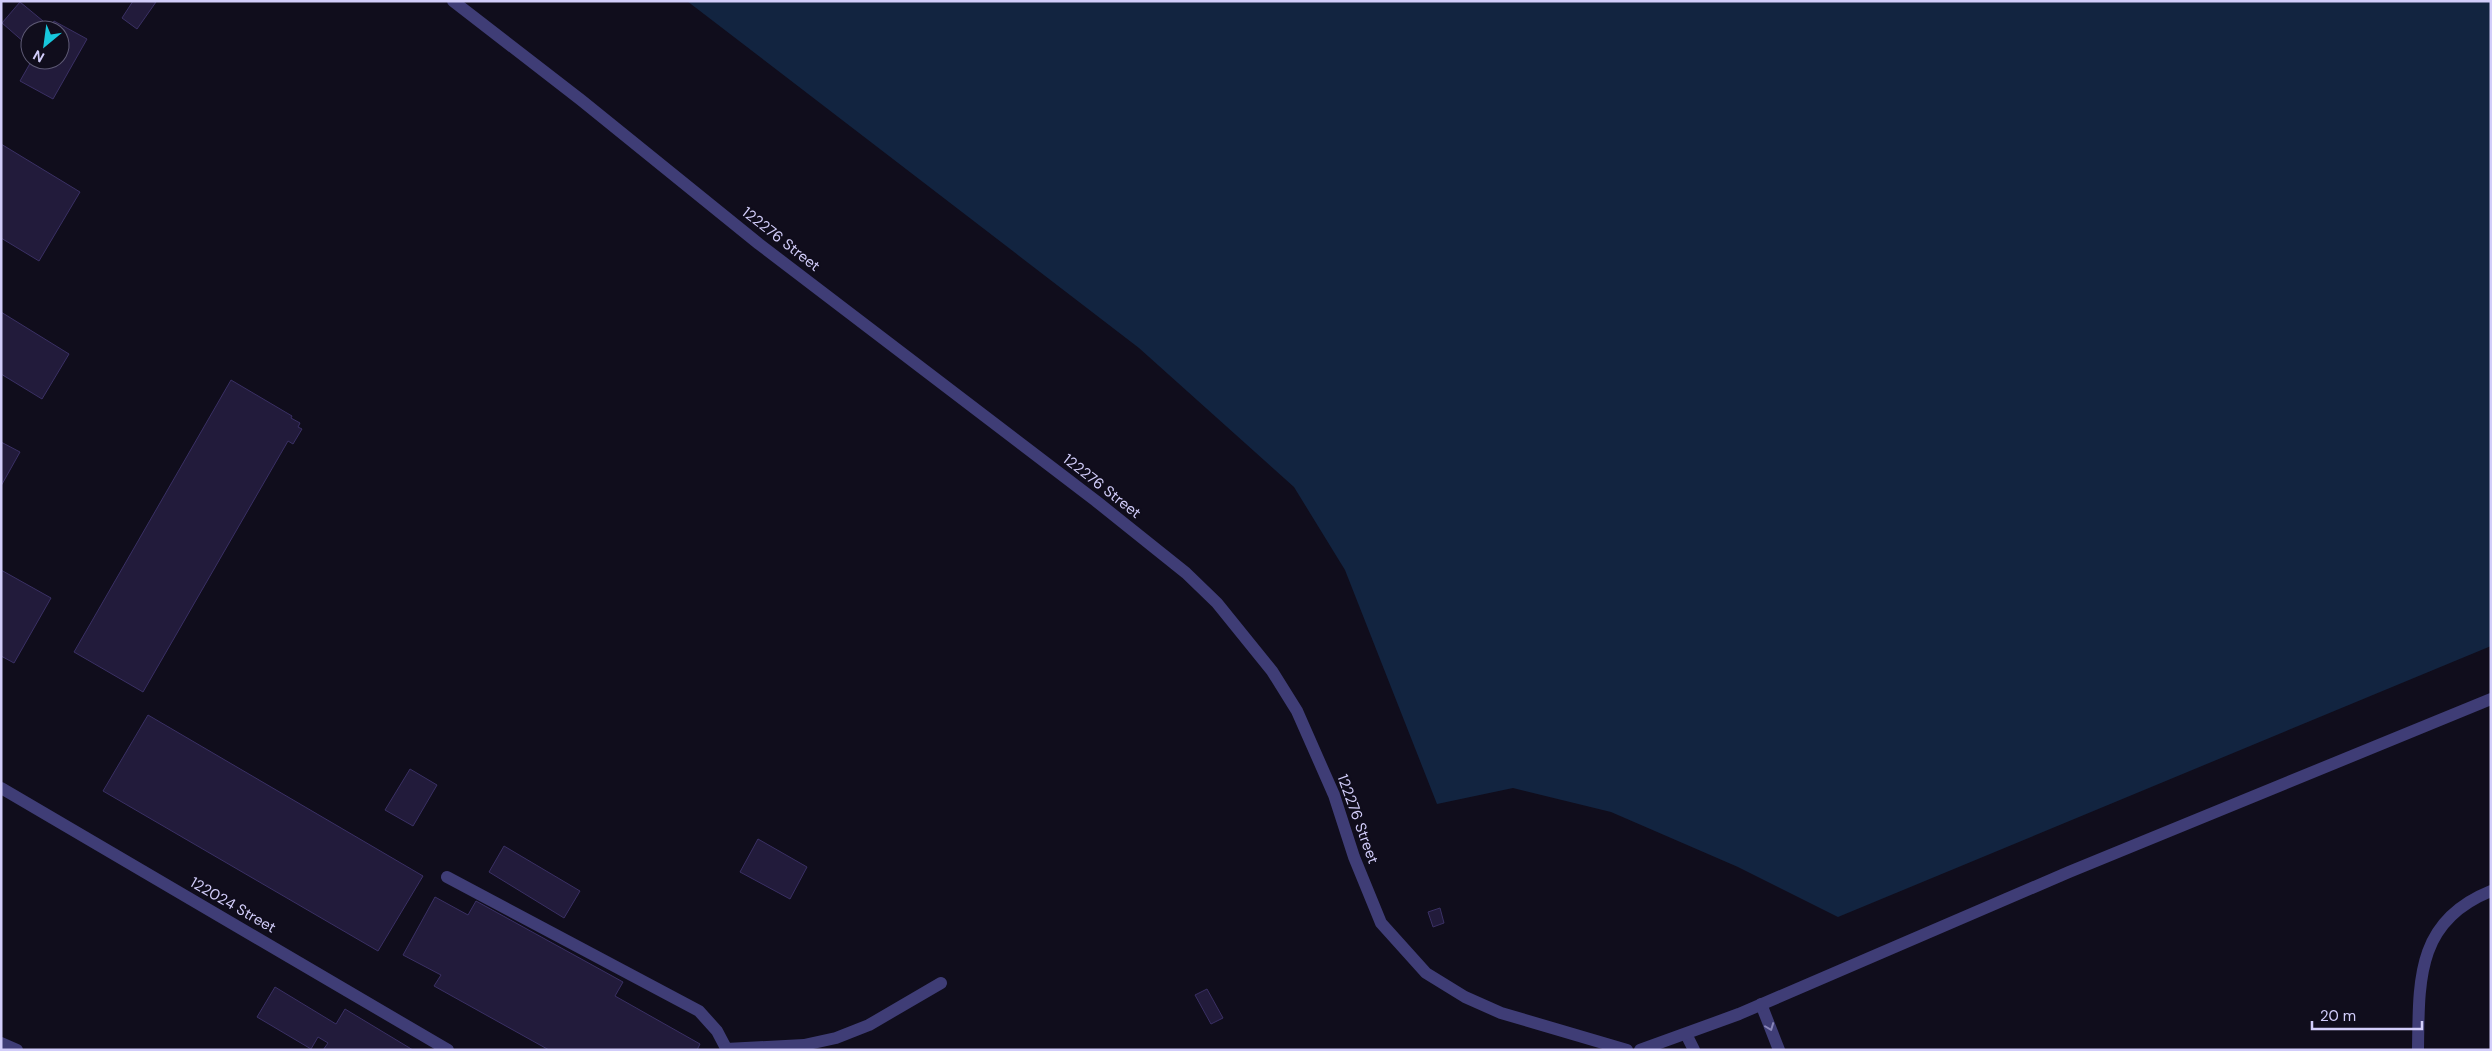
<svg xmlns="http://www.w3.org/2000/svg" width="2492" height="1051" viewBox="0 0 2492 1051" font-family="'DM Sans',sans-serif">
  <rect width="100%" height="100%" fill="#100d1c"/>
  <polygon fill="#122440" points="687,1 2491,1 2491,646 1838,917 1738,867 1611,812 1513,788 1437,804 1345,570 1294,487 1139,348"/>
  <g fill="#221b3b" stroke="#3a3064">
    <polygon points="133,1 156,2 137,29 122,18"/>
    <polygon points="20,2 43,21 36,30 30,30 30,37 25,43 2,23"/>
    <polygon points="54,21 87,39 53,99 20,81 32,60 60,60 60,30 49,30"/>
    <polygon points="1,144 80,192 39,261 1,238"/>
    <polygon points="1,312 69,354 42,399 1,374"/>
    <polygon points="231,380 292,416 291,418 300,423 298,427 302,429 293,444 288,441 143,692 74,652"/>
    <polygon points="1,442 20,452 1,486"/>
    <polygon points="1,570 51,598 14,663 1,656"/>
    <polygon points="148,715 423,876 378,951 103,791"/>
    <polygon points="410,769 437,785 413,826 385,810"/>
    <polygon points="758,839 807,867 790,899 740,872"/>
    <polygon points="504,846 580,891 564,918 489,872"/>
    <polygon points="435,897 468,915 476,901 623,982 615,996 700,1044 697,1050 549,1050 434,986 441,975 403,955"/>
    <polygon points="1440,908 1444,923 1433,927 1428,912"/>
    <polygon points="275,987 336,1024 345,1009 413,1050 323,1050 328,1043 318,1037 311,1049 257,1017"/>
    <polygon points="1207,989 1223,1018 1211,1024 1195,995"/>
  </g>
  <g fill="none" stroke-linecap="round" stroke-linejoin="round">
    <g stroke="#3f3d76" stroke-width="12">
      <polyline points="453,1 581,100 759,244 1096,501 1186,573 1217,603 1272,671 1297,711 1334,795 1354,857 1381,923 1426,973 1465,997 1501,1013 1627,1050"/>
      <polyline points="447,877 699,1011 717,1031 727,1050"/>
      <polyline points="1761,1004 1779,1050"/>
      <polyline points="1686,1034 1694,1050"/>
      <polyline points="1,1043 17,1050"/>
      <polyline points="726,1049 804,1045 836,1038 869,1025 941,983"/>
      <path d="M2418,1050c1,-70 -2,-129 73,-159"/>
    </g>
    <g stroke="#3f3d76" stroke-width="12">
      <polyline points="1,788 448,1050"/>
      <polyline points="1640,1050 1739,1014 2069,872 2491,699"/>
    </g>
  </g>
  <defs><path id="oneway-chevron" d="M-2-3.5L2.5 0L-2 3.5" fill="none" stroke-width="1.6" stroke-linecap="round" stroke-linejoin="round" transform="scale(1.25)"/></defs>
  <use stroke="#8885b8" href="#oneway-chevron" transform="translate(1770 1027) rotate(69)"/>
  <g text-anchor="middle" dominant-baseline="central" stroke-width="4" stroke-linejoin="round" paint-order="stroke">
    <g font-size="15" fill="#d2cdfa" stroke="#100d1c">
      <text transform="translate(781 239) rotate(38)">122276 Street</text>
      <text transform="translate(1102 486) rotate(38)">122276 Street</text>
      <text transform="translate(1358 819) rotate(70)">122276 Street</text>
      <text transform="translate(233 905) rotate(30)">122024 Street</text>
    </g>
  </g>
  <rect width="2492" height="1051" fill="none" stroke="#d2cdfa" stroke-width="5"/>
  <g transform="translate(45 45) rotate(209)"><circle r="24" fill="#100d1c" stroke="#5e5a75"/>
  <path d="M0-4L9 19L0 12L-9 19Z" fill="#17c7dc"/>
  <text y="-8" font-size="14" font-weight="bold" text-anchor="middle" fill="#d2cdfa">N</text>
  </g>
  <path d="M2312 1021v8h110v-8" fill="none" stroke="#d2cdfa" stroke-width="2.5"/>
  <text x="2320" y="1021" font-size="15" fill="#d2cdfa" stroke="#100d1c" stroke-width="4" paint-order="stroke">20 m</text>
</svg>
